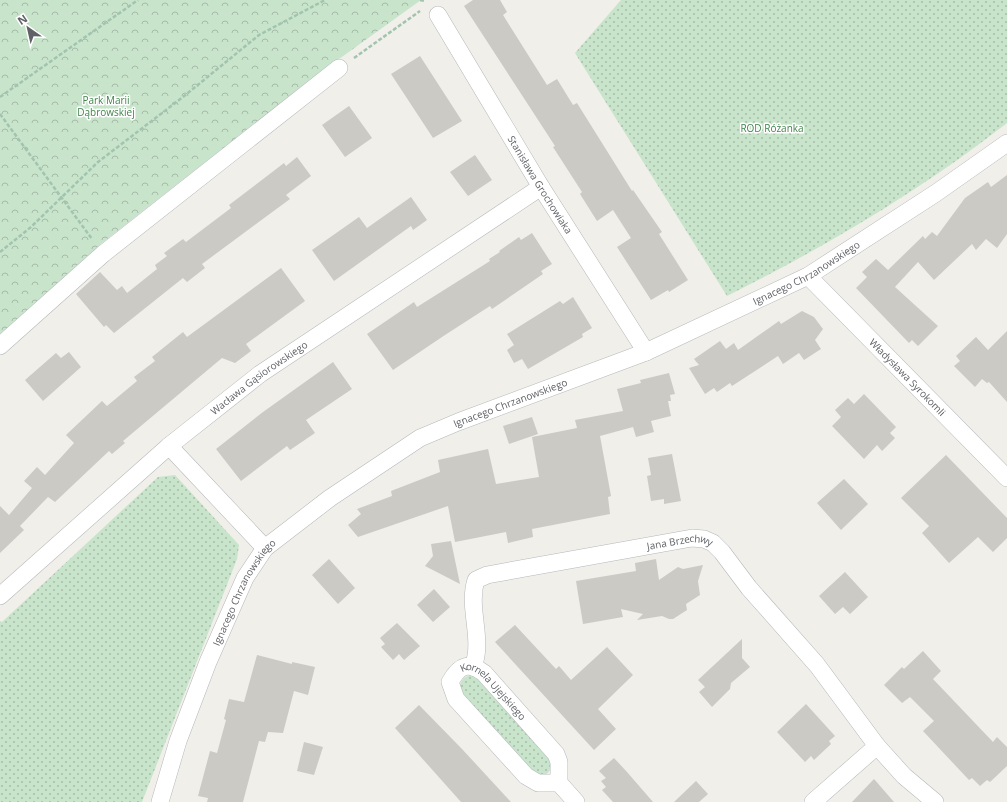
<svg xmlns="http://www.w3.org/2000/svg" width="1007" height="802" viewBox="0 0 1007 802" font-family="'Open Sans',sans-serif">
  <defs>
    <pattern id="forest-crowns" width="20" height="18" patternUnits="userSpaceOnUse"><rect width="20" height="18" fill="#c8e4cb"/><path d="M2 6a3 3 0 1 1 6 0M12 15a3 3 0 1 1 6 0" fill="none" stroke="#a6bca9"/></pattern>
    <pattern id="garden-dots" width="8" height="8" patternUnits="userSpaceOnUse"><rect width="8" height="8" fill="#c8e4cb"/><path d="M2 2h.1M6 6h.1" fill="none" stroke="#a6bca9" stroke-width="1.8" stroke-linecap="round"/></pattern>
  </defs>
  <rect width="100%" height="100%" fill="#f0efe9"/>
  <polygon fill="url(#forest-crowns)" points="0,0 421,0 314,77 102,243 0,336"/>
  <g fill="url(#garden-dots)">
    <path d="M621,0h386v123c-86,67 -182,124 -280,173l-152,-243z"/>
    <polygon points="175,475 239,545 237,559 142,802 0,802 0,621 2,622 158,477"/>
    <path d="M474,675l6,3 68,74 5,15 -8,9 -7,1 -77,-80c-2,-12 -2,-21 13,-22z"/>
  </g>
  <g fill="#cccac5">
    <polygon points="473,0 500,0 507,12 503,15 547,85 557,79 573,105 577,103 632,191 633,190 662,232 659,234 688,280 669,292 668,290 651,300 617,247 631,238 613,210 597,221 580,194 582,192 553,147 555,146 464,6"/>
    <polygon points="420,56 462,121 433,138 391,74"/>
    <polygon points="349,106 372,138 345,157 322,125"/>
    <polygon points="475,155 492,180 468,196 450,172"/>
    <polygon points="297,157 311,176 286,195 290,199 202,264 205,268 187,282 183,278 114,333 106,325 104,327 76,294 100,272 117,290 122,286 127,293 157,269 155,265 167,256 164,253 183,239 186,242 231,208 229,205 284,163 286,166"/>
    <polygon points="1007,175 1007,234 997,248 986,239 976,250 972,244 934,280 918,262 895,287 938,326 918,346 912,340 909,343 856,288 867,277 862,272 876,259 888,270 923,236 925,239 932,232 937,236 965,198 988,182 991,187"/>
    <polygon points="411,197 427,220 413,230 411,226 334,281 312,250 359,217 367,228"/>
    <polygon points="532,233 552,264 541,271 543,274 492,309 490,306 445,335 393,370 367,334 414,302 417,307 490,261 489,259 500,252 499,251 519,237 521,240"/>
    <polygon points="281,268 305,301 246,344 251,351 235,363 222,358 123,441 125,443 112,454 109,451 55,502 48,497 20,526 24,530 0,553 0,506 9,515 32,488 24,481 37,467 45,475 74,443 66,435 102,401 107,406 137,381 134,377 155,361 152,357 183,332 187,337"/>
    <polygon points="573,297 592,328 582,334 583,337 528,369 522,359 514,363 507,350 514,345 507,334 560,301 563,304"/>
    <polygon points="802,311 814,317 823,329 815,340 821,349 804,360 799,353 783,364 778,356 732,386 730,383 717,392 714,388 705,394 689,368 699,365 694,359 720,341 726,349 734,343 738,350 779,321 781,324"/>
    <polygon points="1007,331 1007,402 989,382 987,383 982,379 975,387 954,366 960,361 956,356 976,337 988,350"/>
    <polygon points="69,352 81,367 43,401 25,380 56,353 61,358"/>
    <polygon points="333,362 352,389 306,420 315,433 290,450 287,446 241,481 216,449 263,412"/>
    <polygon points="669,373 675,394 670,395 671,401 668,401 671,416 651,421 654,432 636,437 633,427 600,436 611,496 608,497 610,514 532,529 533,537 508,543 506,532 455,542 448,506 358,537 348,525 361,514 357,509 392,496 391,491 440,472 438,460 488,449 496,484 539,477 532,437 577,428 575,420 623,411 617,389 641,383 640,380"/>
    <polygon points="864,394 896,427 890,433 895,438 882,451 877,445 864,459 832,426 841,417 835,410 848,398 854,404"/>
    <polygon points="532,417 538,434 509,444 503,426"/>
    <polygon points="672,454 681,501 664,504 664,499 651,501 647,476 651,475 648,458"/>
    <polygon points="946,455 1007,518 1007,538 993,552 978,537 949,563 922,533 929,526 901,498"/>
    <polygon points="844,479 868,504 841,530 817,503"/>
    <polygon points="451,541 460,584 425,566 433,556 431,544"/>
    <polygon points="329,559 355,588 338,604 312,575"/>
    <polygon points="656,559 659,580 678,567 683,569 703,565 698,581 700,595 686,604 687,610 673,619 669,619 662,616 637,620 643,614 621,609 623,617 583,624 576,581 636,571 635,563"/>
    <polygon points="845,572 868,597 850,614 843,607 835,614 819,596"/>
    <polygon points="434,589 450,607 433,622 417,605"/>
    <polygon points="397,623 420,646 404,660 399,654 393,660 381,647 385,644 380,638"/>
    <polygon points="515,625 556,669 559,666 571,680 607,647 633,675 598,709 616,729 594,750 495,642"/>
    <polygon points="742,639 742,658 750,667 731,683 730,689 712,707 699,692 705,687 698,680"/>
    <polygon points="923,651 941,671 933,679 993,742 997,737 1007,747 1007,766 990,782 987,780 980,786 972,778 969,780 923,731 934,721 910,697 902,703 884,685 902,667 904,669"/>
    <polygon points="257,655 292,664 292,662 315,667 308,695 294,691 283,733 268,732 265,742 259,741 243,802 207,802 208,798 198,796 210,751 217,753 226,720 224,719 229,699 244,702"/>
    <polygon points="806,704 835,736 829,741 831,744 814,760 811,756 805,762 777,732"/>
    <polygon points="419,705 462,749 511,802 461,802 395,728"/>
    <polygon points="304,742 323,747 314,775 297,771"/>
    <polygon points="614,758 627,772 653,802 613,802 602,790 606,787 601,781 606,778 599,771"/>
    <polygon points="874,779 894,802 852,802"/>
    <polygon points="696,781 708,794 699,802 674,802"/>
  </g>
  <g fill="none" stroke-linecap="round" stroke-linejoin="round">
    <g stroke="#b5b7bb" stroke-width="18">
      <g id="street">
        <path id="s1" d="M438,15l103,172 105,165"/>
        <path id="s2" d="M808,276l199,202"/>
        <polyline points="0,346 103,254 339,68"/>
        <polyline points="169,446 265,548"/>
        <path id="s3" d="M0,596l169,-150 91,-72 281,-187"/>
        <path id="s4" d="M473,667c11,-28 -6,-59 3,-87l11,-5 205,-37 12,1 9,4 9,9 27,36 68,77 60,81 27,30 31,26"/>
        <path id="s5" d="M559,783h-21l-12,-7 -70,-77 -6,-17c10,-18 19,-20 34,-9l72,81 3,8v21l17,19"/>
        <path id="s6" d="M160,802l18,-61 30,-79 37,-84 20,-30 65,-50 90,-60 38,-16 188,-70 162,-76 128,-83 71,-50"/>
        <polyline points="813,802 877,746"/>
      </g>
    </g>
    <g stroke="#a2c4af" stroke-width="2.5" stroke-dasharray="4 2" stroke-linecap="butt">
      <polyline points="420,0 425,1"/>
      <polyline points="354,58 420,11"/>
      <polyline points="0,97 138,0"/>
      <polyline points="0,114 92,239"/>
      <polyline points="0,252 31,227 98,162 183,97 259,35 325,0"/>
    </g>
    <use href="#street" stroke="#fff" stroke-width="17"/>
  </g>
  <g text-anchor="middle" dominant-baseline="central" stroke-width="3" stroke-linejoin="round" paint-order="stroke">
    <g font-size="10" fill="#41844b" stroke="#fff">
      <text x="106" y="100">Park Marii<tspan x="106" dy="12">Dąbrowskiej</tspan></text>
      <text x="772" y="128">ROD Różanka</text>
    </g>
    <g font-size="10" fill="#606267" stroke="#fff">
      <text stroke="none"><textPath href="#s1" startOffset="198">Stanisława Grochowiaka</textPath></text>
      <text stroke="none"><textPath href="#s6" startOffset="887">Ignacego Chrzanowskiego</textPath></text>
      <text stroke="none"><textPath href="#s2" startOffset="142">Władysława Syrokomli</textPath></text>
      <text stroke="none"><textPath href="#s3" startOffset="339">Wacława Gąsiorowskiego</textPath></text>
      <text stroke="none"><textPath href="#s6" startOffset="563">Ignacego Chrzanowskiego</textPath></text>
      <text stroke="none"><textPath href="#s4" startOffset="296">Jana Brzechwy</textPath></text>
      <text stroke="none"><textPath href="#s6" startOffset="227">Ignacego Chrzanowskiego</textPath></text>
      <text stroke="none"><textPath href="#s5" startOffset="217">Kornela Ujejskiego</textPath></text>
    </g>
  </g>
  <g transform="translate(28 28) rotate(326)" stroke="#ffffff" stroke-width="3" paint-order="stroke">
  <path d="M0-3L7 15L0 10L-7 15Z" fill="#606267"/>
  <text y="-6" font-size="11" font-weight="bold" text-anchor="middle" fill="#606267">N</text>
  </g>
</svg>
